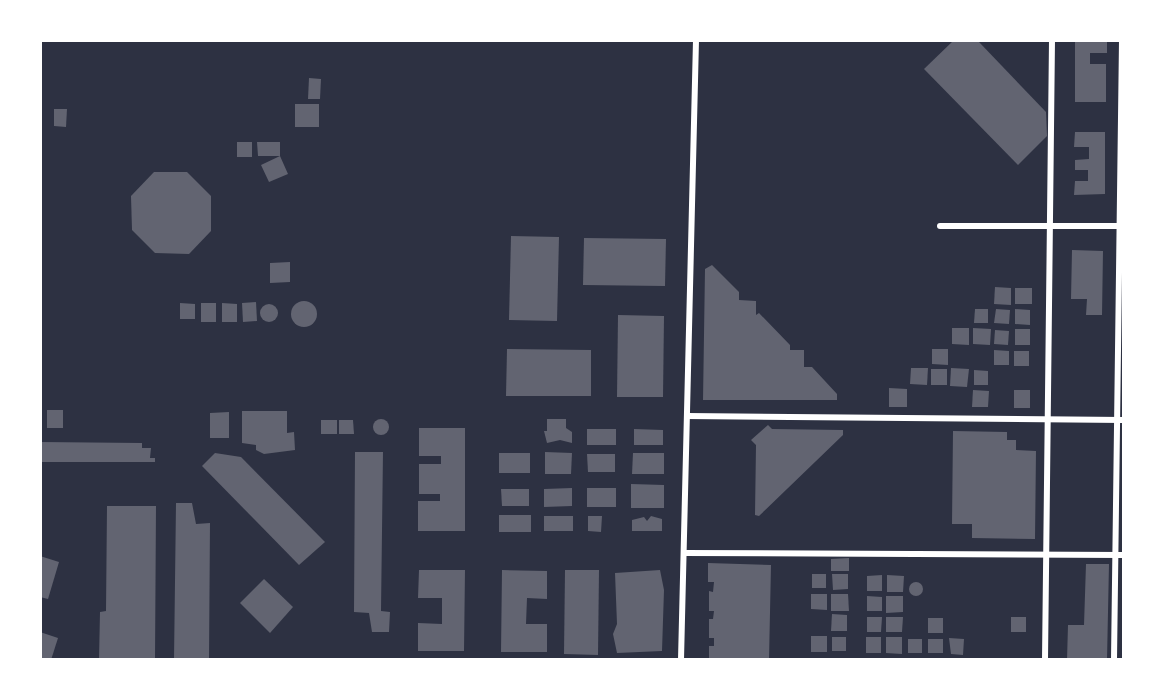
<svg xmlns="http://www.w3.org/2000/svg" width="1164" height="700" viewBox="0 0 1164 700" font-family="Commissioner,sans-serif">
  <rect width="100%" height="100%" fill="#2d3142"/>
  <g fill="#626471">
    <polygon points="1075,40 1107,40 1107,53 1090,53 1090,64 1106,64 1106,102 1075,102"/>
    <polygon points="953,41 979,42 1046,112 1047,136 1018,165 924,69"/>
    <polygon points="309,78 321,79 320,99 308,99"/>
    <rect x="295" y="104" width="24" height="23"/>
    <polygon points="54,109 67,109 66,127 54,126"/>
    <polygon points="1075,132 1105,132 1105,194 1074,195 1075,181 1088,181 1088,170 1075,170 1075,160 1089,159 1089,147 1074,147"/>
    <rect x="237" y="142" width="15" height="15"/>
    <polygon points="257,142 280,142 280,156 288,174 269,182 261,165 280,156 258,156"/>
    <polygon points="154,172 187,172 211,196 211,231 189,254 155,253 132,230 131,196"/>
    <polygon points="511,236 559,237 557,321 509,320"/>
    <polygon points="584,238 666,239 665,286 583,285"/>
    <polygon points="1072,250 1103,251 1102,315 1086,315 1087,299 1071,299"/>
    <polygon points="290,262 290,282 270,283 270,263"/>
    <polygon points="712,265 739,292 739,300 756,301 756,315 759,313 790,345 790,350 804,350 804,367 812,367 837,394 837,400 703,400 705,269"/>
    <polygon points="995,287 1011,288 1011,305 994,304"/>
    <rect x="1015" y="288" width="17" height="16"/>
    <circle cx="304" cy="314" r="13"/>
    <polygon points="256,302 257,321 243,322 242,303"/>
    <polygon points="180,303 195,304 195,319 180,319"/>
    <rect x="201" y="303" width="15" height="19"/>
    <polygon points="222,303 237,304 237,322 222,322"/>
    <circle cx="269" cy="313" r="9"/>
    <polygon points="975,309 988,309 988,323 974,323"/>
    <polygon points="996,309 1010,310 1009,324 994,323"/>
    <polygon points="1015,309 1030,310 1030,325 1015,324"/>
    <polygon points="618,315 664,316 663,397 617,397"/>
    <polygon points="952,328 969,328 969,345 952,344"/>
    <polygon points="973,328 991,329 990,345 973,344"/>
    <rect x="1015" y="329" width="15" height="16"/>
    <polygon points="995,330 1009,331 1008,345 994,344"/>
    <polygon points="507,349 591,350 591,396 506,396"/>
    <polygon points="932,349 948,349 948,365 932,364"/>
    <polygon points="994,350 1009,351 1009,365 994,365"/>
    <rect x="1014" y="351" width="15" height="15"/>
    <polygon points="911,368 928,368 927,385 910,384"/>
    <polygon points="951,368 969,369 967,387 950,386"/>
    <rect x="931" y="369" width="16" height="16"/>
    <polygon points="974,370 988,371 988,385 974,385"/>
    <polygon points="889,388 907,389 907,407 889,407"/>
    <polygon points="973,390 989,391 988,407 972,407"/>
    <rect x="1014" y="390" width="16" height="18"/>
    <rect x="47" y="410" width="16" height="18"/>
    <polygon points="242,411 287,411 287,433 294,432 295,450 264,454 256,450 256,445 242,443"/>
    <polygon points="229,412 229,438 210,438 210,413"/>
    <circle cx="381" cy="427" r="8"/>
    <polygon points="547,419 566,419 566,428 572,432 572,443 560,440 547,443 544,431 547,431"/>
    <rect x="321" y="420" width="16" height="14"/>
    <polygon points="339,420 353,420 354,434 339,434"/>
    <polygon points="768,425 772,429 843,430 843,435 759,516 755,515 756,445 751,440"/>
    <polygon points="419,428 465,428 465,531 418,531 418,501 440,501 440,494 419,494 419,464 441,464 441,456 419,456"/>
    <rect x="587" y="429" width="29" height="16"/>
    <polygon points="634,429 663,430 663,445 634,445"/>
    <polygon points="953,431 1007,432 1007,440 1016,440 1016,450 1036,451 1035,539 972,538 972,524 952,524"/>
    <polygon points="40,442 142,443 142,448 151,448 150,458 155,458 155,462 40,462"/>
    <polygon points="355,452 383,452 381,611 390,612 389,632 372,632 369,613 354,612"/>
    <polygon points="545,452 572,453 571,474 545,474"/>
    <polygon points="215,453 241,457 325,542 299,565 202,466"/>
    <rect x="499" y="453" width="31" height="20"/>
    <polygon points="633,453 664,453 664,474 632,474"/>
    <polygon points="587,454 615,454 615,472 588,472"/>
    <polygon points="631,484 664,485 664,508 631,508"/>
    <polygon points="572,488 572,506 544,507 544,489"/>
    <rect x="587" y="488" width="29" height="19"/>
    <polygon points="501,489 529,489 529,506 502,506"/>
    <polygon points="176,503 192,503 196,524 210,523 209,660 174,660"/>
    <polygon points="107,506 156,506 155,660 99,660 100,612 106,611"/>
    <rect x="499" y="515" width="32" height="17"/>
    <rect x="544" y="516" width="29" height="15"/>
    <polygon points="588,516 602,516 601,532 588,531"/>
    <polygon points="651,516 662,519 662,531 632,531 632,520 644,517 647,521"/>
    <polygon points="40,556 59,562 48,599 40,597"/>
    <polygon points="849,558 849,571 831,571 831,559"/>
    <polygon points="708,563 771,565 769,660 709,660 709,646 714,646 714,638 709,638 709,619 713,619 714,611 709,611 709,591 713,592 714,582 708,582"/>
    <polygon points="1086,564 1109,564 1107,660 1067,660 1068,625 1084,625"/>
    <polygon points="419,570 465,570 464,651 418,651 418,623 442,624 442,598 418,598"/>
    <polygon points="502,570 547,571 547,599 527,598 526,624 547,624 547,652 501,652"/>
    <polygon points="565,570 599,570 598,655 564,654"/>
    <polygon points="660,570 664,590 662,651 617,653 613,634 617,624 615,573"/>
    <rect x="812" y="574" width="14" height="14"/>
    <polygon points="832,574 848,574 848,589 833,590"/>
    <polygon points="882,575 882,591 867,591 867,576"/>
    <polygon points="887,575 904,576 903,592 887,592"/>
    <polygon points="264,579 293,607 270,633 240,603"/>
    <circle cx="916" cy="589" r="7"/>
    <polygon points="811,594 827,594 827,610 811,609"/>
    <polygon points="831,594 848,594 849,611 831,611"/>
    <polygon points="867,596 882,597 882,611 867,611"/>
    <polygon points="886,596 903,596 903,612 886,613"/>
    <polygon points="832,614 847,615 847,631 831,631"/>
    <polygon points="867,617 882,617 881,632 867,632"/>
    <polygon points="886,617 903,617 902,632 886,632"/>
    <rect x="1011" y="617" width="15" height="15"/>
    <rect x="928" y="618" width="15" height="15"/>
    <polygon points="40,632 58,638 51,660 40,660"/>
    <rect x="811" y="636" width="16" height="16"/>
    <rect x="832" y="637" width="14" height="14"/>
    <rect x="866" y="637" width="15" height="16"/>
    <polygon points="886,637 902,637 902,654 886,653"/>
    <polygon points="949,638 964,639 963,655 951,654"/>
    <rect x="908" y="639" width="14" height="14"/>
    <rect x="928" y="639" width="15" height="14"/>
  </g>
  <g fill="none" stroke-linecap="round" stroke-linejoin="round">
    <g stroke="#fff" stroke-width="6">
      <polyline points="940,226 1124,226"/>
      <polyline points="687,416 1124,420"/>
      <polyline points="684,553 1124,555"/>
      <polyline points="681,660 696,40"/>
      <polyline points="1045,660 1052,40"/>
      <polyline points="1114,660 1122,40"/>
    </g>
  </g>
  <rect width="1164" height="700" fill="none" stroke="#ffffff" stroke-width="84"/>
</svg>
